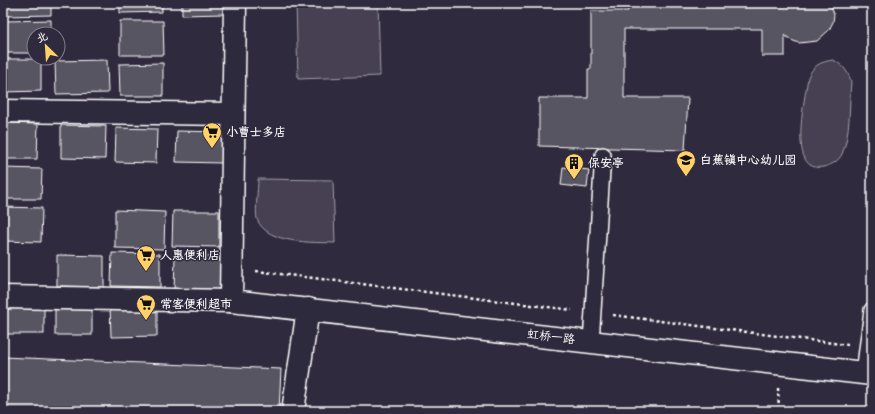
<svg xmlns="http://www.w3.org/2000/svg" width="875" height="414" viewBox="0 0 875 414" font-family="'Architects Daughter','LXGW WenKai TC',sans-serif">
  <rect width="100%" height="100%" fill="#2f2a3d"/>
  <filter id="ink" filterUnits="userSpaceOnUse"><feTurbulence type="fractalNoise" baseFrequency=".025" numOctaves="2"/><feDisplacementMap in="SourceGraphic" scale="8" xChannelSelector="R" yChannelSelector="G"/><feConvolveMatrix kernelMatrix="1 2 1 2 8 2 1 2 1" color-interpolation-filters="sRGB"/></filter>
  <g filter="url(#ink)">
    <g fill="#464152" stroke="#a2a0a8">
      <polygon points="296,3 378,3 380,76 298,79"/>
      <path d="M833,60c10,5 14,10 18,21 -2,21 0,53 -9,73 -3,7 -12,12 -19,13 -37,7 -17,-72 -15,-90 6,-12 12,-15 25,-17z"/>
      <path d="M258,179l75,1 2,63c-21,-1 -68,2 -78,-24 -2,-8 1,-30 1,-40z"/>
    </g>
    <g fill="#595564" stroke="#fff">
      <polygon points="5,3 51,3 51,15 5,16"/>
      <polygon points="120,3 162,3 162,12 120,13"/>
      <polygon points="182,3 224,3 224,14 182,15"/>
      <polygon points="628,3 830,3 834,14 833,22 829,30 817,41 799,43 791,40 785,35 785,56 762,56 762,29 624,29 624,98 688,98 685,150 539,146 539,98 588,98 588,69 591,69 591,11 628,11"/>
      <polygon points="51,20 51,34 34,34 34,53 5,53 5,21"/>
      <polygon points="120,21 163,21 164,55 120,55"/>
      <polygon points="3,59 41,59 41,91 3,92"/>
      <polygon points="107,60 108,93 56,94 55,61"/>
      <polygon points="163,63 163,96 120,96 119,64"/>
      <polygon points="3,123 38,124 37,159 3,159"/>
      <polygon points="61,125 106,126 105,159 61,158"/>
      <polygon points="116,128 157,129 156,163 115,162"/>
      <polygon points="177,131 224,132 223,163 176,162"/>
      <polygon points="563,167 589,170 587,188 561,185"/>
      <polygon points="3,168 42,169 41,199 3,199"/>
      <polygon points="3,207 42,208 41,242 3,241"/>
      <polygon points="115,210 165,212 164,249 115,248"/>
      <polygon points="173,211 219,211 219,247 172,246"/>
      <polygon points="112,253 160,254 160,287 111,286"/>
      <polygon points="57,255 104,256 104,287 57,286"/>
      <polygon points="175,256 223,257 222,292 174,291"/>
      <rect x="3" y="303" width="41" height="31"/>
      <rect x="55" y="304" width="37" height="31"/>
      <polygon points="110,305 157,305 157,336 111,337"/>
      <polygon points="3,357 281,369 279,411 3,411"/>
    </g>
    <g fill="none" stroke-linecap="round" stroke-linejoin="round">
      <g stroke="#fff" stroke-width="18">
        <g id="lane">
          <polyline points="591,342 603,155"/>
          <polyline points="864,373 872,310"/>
        </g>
      </g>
      <g stroke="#fff" stroke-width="25">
        <g id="street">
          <polyline points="3,111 233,114"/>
          <polyline points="3,297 231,301 235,3"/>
          <polyline points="293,411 308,309"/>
        </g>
      </g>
      <g stroke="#fff" stroke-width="25">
        <polyline id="secondary" points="231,301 872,374"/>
      </g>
      <g stroke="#fff" stroke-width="2.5" stroke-dasharray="3 3" stroke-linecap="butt">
        <polyline points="256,271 572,310"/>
        <polyline points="613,315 848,345"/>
        <polyline points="778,388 779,411"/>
      </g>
      <use href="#lane" stroke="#2f2a3d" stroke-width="15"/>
      <use href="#street" stroke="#2f2a3d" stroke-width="22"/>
      <use href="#secondary" stroke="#2f2a3d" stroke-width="22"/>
    </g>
  </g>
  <defs>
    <g id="supermarket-pin" transform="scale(1)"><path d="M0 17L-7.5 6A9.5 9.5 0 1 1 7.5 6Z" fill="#ffd166" stroke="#2f2a3d"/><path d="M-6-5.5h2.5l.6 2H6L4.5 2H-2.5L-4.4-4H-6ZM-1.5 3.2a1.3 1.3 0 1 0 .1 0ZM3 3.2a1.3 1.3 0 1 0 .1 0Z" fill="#111"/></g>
    <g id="school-pin" transform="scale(1)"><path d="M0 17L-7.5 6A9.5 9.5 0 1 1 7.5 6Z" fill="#ffd166" stroke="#2f2a3d"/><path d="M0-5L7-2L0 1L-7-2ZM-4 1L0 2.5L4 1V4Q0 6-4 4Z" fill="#111"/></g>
    <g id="building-pin" transform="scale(1)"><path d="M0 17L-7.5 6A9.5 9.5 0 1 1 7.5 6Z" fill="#ffd166" stroke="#2f2a3d"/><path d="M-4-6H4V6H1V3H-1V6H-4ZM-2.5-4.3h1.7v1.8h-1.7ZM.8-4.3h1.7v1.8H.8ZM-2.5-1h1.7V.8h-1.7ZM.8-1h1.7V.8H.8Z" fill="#111"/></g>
  </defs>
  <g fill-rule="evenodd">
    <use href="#supermarket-pin" x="212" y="132"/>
    <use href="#school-pin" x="686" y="160"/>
    <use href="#building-pin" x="574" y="163"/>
    <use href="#supermarket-pin" x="146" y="255"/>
    <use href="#supermarket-pin" x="146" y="304"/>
  </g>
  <g text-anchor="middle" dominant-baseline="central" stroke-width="3" stroke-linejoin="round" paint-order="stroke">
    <g font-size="12" font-weight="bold" fill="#fff" stroke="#2f2a3d" text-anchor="start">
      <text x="226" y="132">小曹士多店</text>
      <text x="700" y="160">白蕉镇中心幼儿园</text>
      <text x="588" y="163">保安亭</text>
      <text x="160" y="255">人惠便利店</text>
      <text x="160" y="304">常客便利超市</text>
    </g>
    <g font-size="12" fill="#fff" stroke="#2f2a3d">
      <text transform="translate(551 337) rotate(7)">虹桥一路</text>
    </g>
  </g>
  <rect width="875" height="414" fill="none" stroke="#2f2a3d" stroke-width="16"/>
  <rect x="8" y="8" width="859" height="398" fill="none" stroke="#fff" stroke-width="1.5" filter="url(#ink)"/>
  <g transform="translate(46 46) rotate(335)"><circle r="19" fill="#2f2a3d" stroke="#827f8b"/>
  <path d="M0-3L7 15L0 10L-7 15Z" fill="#ffd166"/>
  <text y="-6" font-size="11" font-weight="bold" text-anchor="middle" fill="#ffffff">北</text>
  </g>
</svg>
